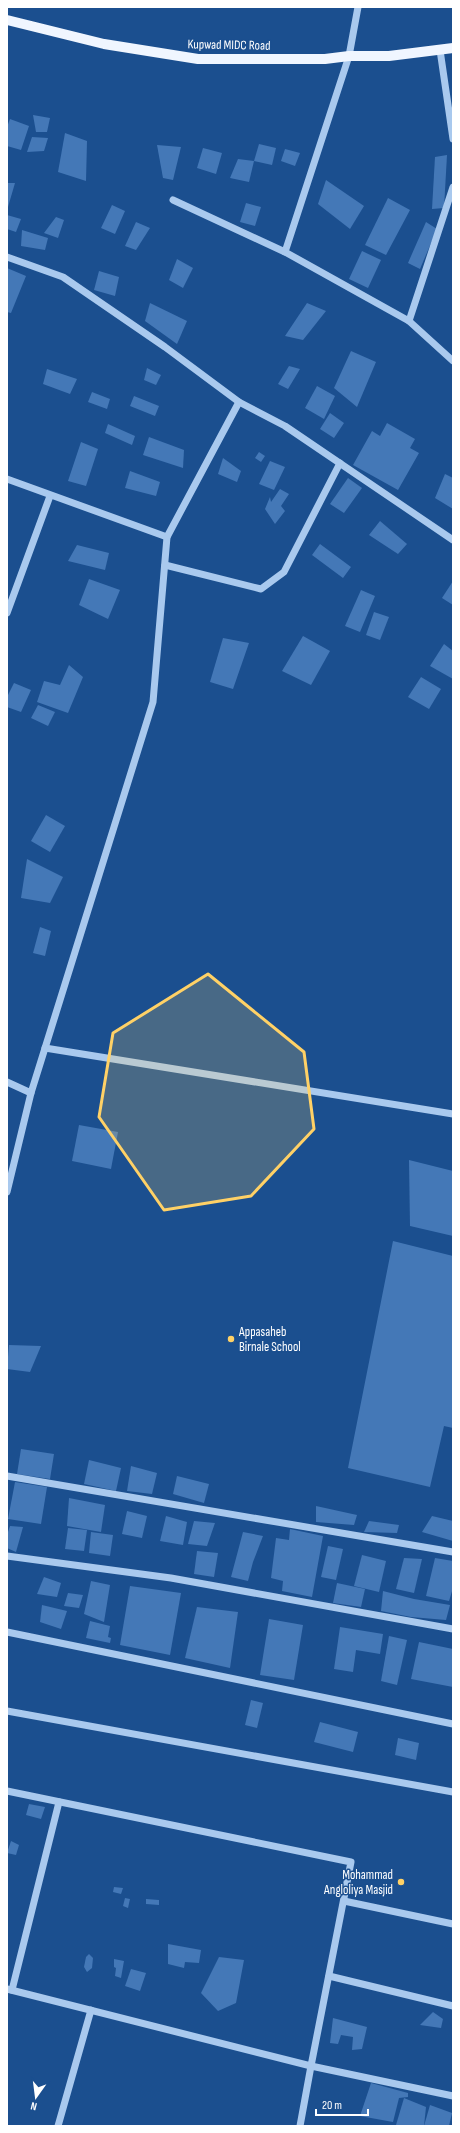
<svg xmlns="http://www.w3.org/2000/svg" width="460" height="2133" viewBox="0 0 460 2133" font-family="'Sofia Sans Condensed',sans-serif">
  <rect width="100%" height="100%" fill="#1b4f8f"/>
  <g fill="#4478b7">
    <polygon points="33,115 50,118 47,132 36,132"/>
    <polygon points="10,119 29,126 21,150 7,146 7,127"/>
    <polygon points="65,133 87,141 86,181 58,172"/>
    <polygon points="32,137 48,138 44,151 27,152"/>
    <polygon points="259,144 276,148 272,165 254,161"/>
    <polygon points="157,145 181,147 173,180 163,178"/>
    <polygon points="203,148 222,153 216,174 197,168"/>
    <polygon points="285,149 300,153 295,166 281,161"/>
    <polygon points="447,155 444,208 432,209 435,157"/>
    <polygon points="238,159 254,161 249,182 230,178"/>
    <polygon points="326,180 364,206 350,229 318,204"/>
    <polygon points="7,183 15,183 8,207 7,206"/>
    <polygon points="388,198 410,210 386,255 365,245"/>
    <polygon points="246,203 261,207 255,226 240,222"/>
    <polygon points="112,205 125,211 115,234 101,228"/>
    <polygon points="7,215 21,219 16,232 7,229"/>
    <polygon points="56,217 64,220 58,238 44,233"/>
    <polygon points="136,222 150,228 136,250 125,246"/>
    <polygon points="426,222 437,229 420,269 408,263"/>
    <polygon points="22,230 48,238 45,250 21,246"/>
    <polygon points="362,251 381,260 368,288 349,279"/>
    <polygon points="177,259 193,268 183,288 169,280"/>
    <polygon points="7,268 26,276 11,313 7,312"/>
    <polygon points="99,271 119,277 115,296 94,290"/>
    <polygon points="150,303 187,321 177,344 145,321"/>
    <polygon points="307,303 326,311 303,340 285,336"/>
    <polygon points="351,351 376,362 357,407 334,388"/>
    <polygon points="289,366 300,369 288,389 278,384"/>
    <polygon points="147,368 161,375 156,385 144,380"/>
    <polygon points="47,369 77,379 70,394 43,384"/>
    <polygon points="317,386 335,396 324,419 305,408"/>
    <polygon points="92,392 110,399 107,409 88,402"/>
    <polygon points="134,396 159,406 155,416 130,406"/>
    <polygon points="330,413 344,423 334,438 320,429"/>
    <polygon points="387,423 415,439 410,448 419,453 398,490 353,465 372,431 380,436"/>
    <polygon points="108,424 135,436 132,445 105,433"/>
    <polygon points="149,437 184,450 183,468 143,455"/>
    <polygon points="81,442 98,449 86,486 68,481"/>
    <polygon points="259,452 265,456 261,462 255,458"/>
    <polygon points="223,458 241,471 237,482 218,474"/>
    <polygon points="270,461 285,467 274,490 259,484"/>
    <polygon points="130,471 160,482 156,496 125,488"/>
    <polygon points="445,474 453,478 453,509 435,498"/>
    <polygon points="348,478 362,488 344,513 330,504"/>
    <polygon points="280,489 289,494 281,506 285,511 275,524 265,509 270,497 271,502"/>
    <polygon points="380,521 407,544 398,554 369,535"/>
    <polygon points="320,544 351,567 343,578 312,555"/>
    <polygon points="77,545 109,553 105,570 68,561"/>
    <polygon points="89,579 120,590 108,619 79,605"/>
    <polygon points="453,581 453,605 442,598"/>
    <polygon points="361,590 375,596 360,632 345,626"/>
    <polygon points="374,612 389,617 380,640 366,635"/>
    <polygon points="303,636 330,651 311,685 282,671"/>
    <polygon points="223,638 249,643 233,689 210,682"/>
    <polygon points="444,644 453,651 453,679 430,666"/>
    <polygon points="69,665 83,677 68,713 37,702 44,681 60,685"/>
    <polygon points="421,677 441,689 429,709 408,697"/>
    <polygon points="14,683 31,690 21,712 7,707 7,697"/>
    <polygon points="38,705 55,712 48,726 31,718"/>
    <polygon points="46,815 65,826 50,852 31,841"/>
    <polygon points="27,859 63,877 50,903 21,898"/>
    <polygon points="40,927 51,931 45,956 33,953"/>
    <polygon points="79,1125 118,1132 111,1169 72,1161"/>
    <polygon points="409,1160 453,1171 453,1236 410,1226"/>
    <polygon points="393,1241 453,1256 453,1428 444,1426 430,1487 348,1468"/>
    <polygon points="9,1345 41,1346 30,1372 7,1369"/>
    <polygon points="21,1449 54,1454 50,1479 17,1474"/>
    <polygon points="89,1460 121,1468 116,1491 84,1484"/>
    <polygon points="131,1466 157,1473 152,1494 127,1491"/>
    <polygon points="177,1476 209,1484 204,1503 173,1494"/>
    <polygon points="15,1482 47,1487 41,1524 8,1519"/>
    <polygon points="69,1498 105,1505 101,1532 67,1526"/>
    <polygon points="316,1506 357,1515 354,1525 316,1522"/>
    <polygon points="127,1511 147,1516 142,1538 122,1534"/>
    <polygon points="166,1516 187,1522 183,1545 160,1541"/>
    <polygon points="432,1516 453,1521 453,1541 422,1532"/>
    <polygon points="194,1521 215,1523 207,1546 188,1544"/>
    <polygon points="369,1521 399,1525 397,1533 364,1532"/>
    <polygon points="10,1526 23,1527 16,1552 7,1548 7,1535"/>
    <polygon points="68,1528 87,1530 84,1551 65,1549"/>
    <polygon points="290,1529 323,1536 312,1597 282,1591 283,1581 271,1578 276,1538 289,1540"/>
    <polygon points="91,1532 113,1535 110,1556 89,1553"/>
    <polygon points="243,1532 263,1536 253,1562 248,1581 231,1577"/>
    <polygon points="328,1546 343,1549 336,1580 321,1577"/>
    <polygon points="197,1551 218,1553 214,1577 194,1574"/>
    <polygon points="362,1555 386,1561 379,1592 354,1586"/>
    <polygon points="404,1558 422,1559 414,1593 396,1589"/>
    <polygon points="435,1558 453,1561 453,1588 449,1601 426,1596"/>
    <polygon points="44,1577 61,1583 57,1597 37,1594"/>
    <polygon points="91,1581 110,1585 104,1622 84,1614"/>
    <polygon points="337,1583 365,1589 361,1607 333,1603"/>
    <polygon points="130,1586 181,1593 170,1655 120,1645"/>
    <polygon points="383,1591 414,1599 450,1605 446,1620 411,1617 381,1611"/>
    <polygon points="68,1593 83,1595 79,1608 64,1606"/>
    <polygon points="42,1605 67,1611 61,1629 40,1622"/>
    <polygon points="197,1607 238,1612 230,1668 185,1658"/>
    <polygon points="269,1619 303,1625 294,1680 260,1675"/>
    <polygon points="90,1621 110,1626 108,1637 111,1638 110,1643 86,1638"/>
    <polygon points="340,1627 383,1634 380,1654 356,1650 353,1672 334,1669"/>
    <polygon points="389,1636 407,1640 397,1685 381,1681"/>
    <polygon points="419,1642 453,1649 453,1687 411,1679"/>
    <polygon points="251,1700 263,1703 257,1728 245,1725"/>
    <polygon points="320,1722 358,1732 353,1752 314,1742"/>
    <polygon points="398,1738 419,1743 416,1760 395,1755"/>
    <polygon points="29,1804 45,1807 41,1819 26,1815"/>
    <polygon points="11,1841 19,1845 16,1855 7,1853"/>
    <polygon points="114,1887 123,1888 121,1894 113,1892"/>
    <polygon points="125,1898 130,1899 128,1908 123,1906"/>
    <polygon points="146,1899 159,1900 159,1905 146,1904"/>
    <polygon points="168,1944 201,1950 199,1963 185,1962 184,1968 168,1964"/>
    <polygon points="89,1954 93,1958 92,1968 87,1972 84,1967 86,1957"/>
    <polygon points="219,1957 244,1960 236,2003 218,2011 201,1993"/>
    <polygon points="114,1959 124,1961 121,1978 115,1976 116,1968 114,1967"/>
    <polygon points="131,1969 146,1973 140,1991 125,1986"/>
    <polygon points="433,2012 443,2019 441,2028 420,2025"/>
    <polygon points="333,2018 367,2027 362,2049 352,2050 353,2037 341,2035 338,2044 330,2043"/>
    <polygon points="371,2083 408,2093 408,2097 399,2098 393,2122 360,2116"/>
    <polygon points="404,2098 426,2107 424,2126 396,2125"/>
    <polygon points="430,2105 452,2113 449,2126 424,2126"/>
  </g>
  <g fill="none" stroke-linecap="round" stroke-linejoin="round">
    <g stroke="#a9c9ee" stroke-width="7">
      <polyline points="440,50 453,139"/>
      <polyline points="173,200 285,252 409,321 453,187"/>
      <polyline points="285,252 349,56 358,7"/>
      <polyline points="7,257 63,277 165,347 239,402 285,426 453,540"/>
      <polyline points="409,321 453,361"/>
      <polyline points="7,479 167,537"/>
      <polyline points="165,565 261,589 284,572 340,463"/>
      <polyline points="7,613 50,496"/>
      <polyline points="45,1048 453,1114"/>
      <polyline points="7,1082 31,1093 153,702 167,537 239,402"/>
      <polyline points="7,1192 31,1093"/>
      <polyline points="7,1476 453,1552"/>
      <polyline points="7,1556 171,1578 453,1629"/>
      <polyline points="7,1632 453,1724"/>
      <polyline points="7,1711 453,1792"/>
      <polyline points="7,1791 351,1862 311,2066 7,1989"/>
      <polyline points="344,1901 453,1924"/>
      <polyline points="329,1976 453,2006"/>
      <polyline points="12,1990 59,1802"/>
      <polyline points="58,2126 91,2010"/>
      <polyline points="300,2126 311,2066 453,2096"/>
    </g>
    <polyline stroke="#f0f6ff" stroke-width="10" points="7,20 104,44 198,59 325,59 349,56 389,56 453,48"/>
  </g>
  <path fill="#ffd166" fill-opacity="0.2" stroke="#ffd166" stroke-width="3" stroke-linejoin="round" d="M208,974l96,78 10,77 -63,67 -87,14 -65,-93 14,-84z"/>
  <g fill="#ffd166" stroke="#1b4f8f" stroke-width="1.5">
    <circle cx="231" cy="1339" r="4"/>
    <circle cx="401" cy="1882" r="4"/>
  </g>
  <g text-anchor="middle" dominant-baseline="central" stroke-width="3" stroke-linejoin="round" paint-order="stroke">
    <g font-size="13" fill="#fff" stroke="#1b4f8f">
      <text transform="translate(229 45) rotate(1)">Kupwad MIDC Road</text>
    </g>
    <g font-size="13" fill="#fff" stroke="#1b4f8f" text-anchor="start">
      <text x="239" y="1332">Appasaheb<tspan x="239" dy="15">Birnale School</tspan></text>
      <text x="393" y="1875" text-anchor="end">Mohammad<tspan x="393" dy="15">Angloliya Masjid</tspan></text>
    </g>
  </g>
  <rect width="460" height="2133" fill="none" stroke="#ffffff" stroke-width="16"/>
  <g transform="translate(36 2097) rotate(194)" stroke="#1b4f8f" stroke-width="3" paint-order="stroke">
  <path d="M0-3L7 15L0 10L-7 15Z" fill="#ffffff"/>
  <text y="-6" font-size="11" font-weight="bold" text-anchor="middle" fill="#ffffff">N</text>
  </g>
  <path d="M316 2109v6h52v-6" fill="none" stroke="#ffffff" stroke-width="2"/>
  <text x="322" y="2109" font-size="12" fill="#ffffff" stroke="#1b4f8f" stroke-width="3" paint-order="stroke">20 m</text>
</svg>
